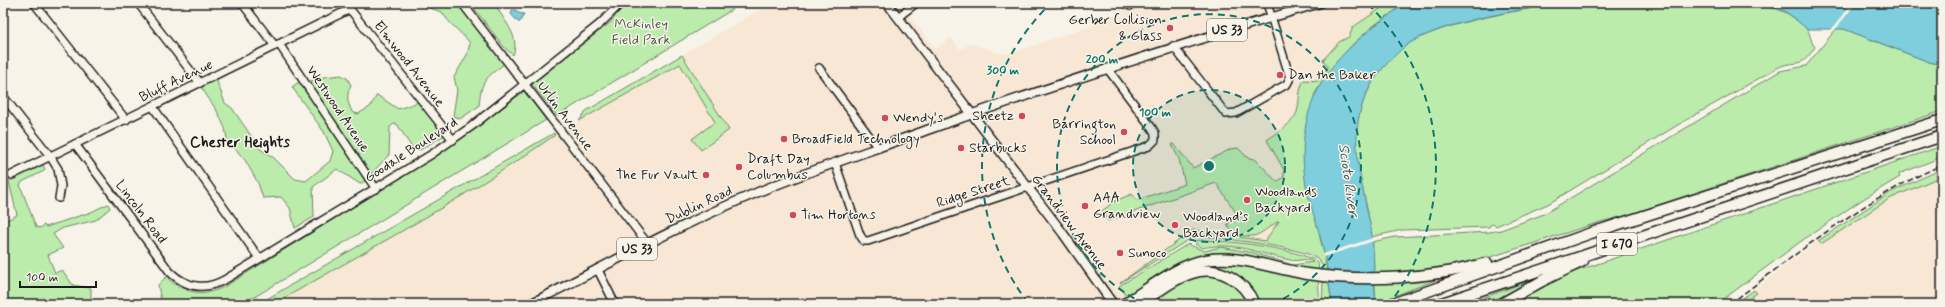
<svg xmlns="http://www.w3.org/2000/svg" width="1945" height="307" viewBox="0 0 1945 307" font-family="Mynerve,sans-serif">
  <rect width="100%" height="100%" fill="#f7f3e8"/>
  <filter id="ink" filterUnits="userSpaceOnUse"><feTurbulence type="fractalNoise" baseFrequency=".025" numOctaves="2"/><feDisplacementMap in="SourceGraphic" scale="8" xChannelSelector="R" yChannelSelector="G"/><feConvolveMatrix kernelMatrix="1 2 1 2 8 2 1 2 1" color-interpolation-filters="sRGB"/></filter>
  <g filter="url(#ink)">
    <g fill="#f7e7d4">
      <polygon points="771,3 916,3 906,11 935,49 951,38 960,49 972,44 1002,54 1015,52 1097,24 1129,7 1125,3 1389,3 1353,26 1349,37 1339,42 1323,60 1328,67 1319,81 1301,85 1297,112 1293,119 1267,140 1284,170 1284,177 1276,183 1261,165 1255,159 1248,158 1238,148 1231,149 1193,168 1172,146 1179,159 1185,184 1137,200 1108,221 1217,182 1280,220 1265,241 1193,230 1120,283 1119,286 1124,291 1124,294 1116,304 274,304 414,224 524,157 555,135 680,64 715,122 729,129 682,55"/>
      <polygon points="1942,176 1942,304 1741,304 1756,293 1754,290 1818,241 1821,244 1889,199"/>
    </g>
    <g fill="#bbecac" stroke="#6c8464">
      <path d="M422,3h36l46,61c-19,15 -23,16 -25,42l-19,13 -7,-3 4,-26 -3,-13 13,-22 3,-12c-10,-12 -20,-18 -28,-31l-19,-6z"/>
      <path d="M470,3h25c7,17 26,32 18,52l-9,-8z"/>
      <polygon points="625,3 743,3 557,116 531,83 611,22"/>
      <path d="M1389,3h17l-33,23 -21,19 -21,23 -17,27 6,143 4,15 8,51h-9c-2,-13 3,-31 -3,-43 -5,-12 -94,-22 -110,-24h-11l-11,3 -68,43 73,-53 72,11 14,-20c-21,12 -19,19 -45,13l-7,-10 12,-7 -23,-34 -108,38 -6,-10 13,-10 17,-7 5,6 48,-16 -6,-25 -7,-14 2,-1 19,24 38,-19 7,-1 10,10 7,1 6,6 16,17 7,-5v-7l-17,-30c9,-7 26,-16 30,-28 3,-11 1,-22 7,-32l15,1 9,-14 -5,-7 16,-18 10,-5 4,-10z"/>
      <path d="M1562,3h195c19,5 36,10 49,25 5,5 4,14 9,19 -16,25 -18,11 -38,21l-96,55 -133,81 -52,22 -2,-2 -4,1 -1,2 -87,3 -31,7c-2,-36 -19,-72 -15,-108 3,-27 22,-62 43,-79 34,-27 119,-39 163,-47z"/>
      <polygon points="1837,28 1844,29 1929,62 1942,65 1942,111 1625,216 1600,222 1478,261 1446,276 1376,303 1372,242 1395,237 1490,232 1501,230 1544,214 1780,71 1806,66"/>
      <polygon points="682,55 729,130 701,150 692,139 715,122 680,64 579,121 586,111"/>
      <path d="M341,75l6,3 4,7c-5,10 -4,16 1,27l6,2 12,-7 7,-12 21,14 21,-7 26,33 -25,15 -8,-2 -15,-24h-3l-4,3 -1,28 -18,19 -64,-92 17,-5z"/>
      <polygon points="216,79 225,103 232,108 260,149 273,157 295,179 306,181 330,161 333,151 324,132 292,87 300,81 367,180 360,184 337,169 313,187 314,217 295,228 290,208 281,197 263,198 258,183 245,160 227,139 225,128 217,111 201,87"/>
      <path d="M524,91l22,29 -303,184h-84l2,-3 -3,-16 8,-8c17,16 37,20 58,10l197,-122 47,-31z"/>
      <path d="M554,133l1,2c-89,63 -186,114 -281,169h-16z"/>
      <polygon points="1942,146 1942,157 1899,174 1900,177 1860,201 1800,242 1717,304 1508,304 1549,282 1568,274"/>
      <polygon points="43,165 45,169 44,171 22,182 20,185 36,227 40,228 44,225 46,227 91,212 108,204 110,208 96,220 63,228 53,234 63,248 48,255 55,273 62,270 73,285 91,288 91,304 3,304 3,222 17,215 9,182 11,179"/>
      <polygon points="1942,169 1942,176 1889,199 1821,244 1818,241 1891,192"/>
      <path d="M1198,240c27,0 98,8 120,22l1,9c-42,-3 -85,-29 -127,-13 -22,8 -40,24 -61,35l-7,1v-3l-5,-5 69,-42 16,7 17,-4 33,6 39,12 20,-3c-8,-5 -14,0 -23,-2 -31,-6 -55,-19 -88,-12l-7,-4z"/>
      <polygon points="1229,263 1318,278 1320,304 1257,304 1247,286 1192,268 1206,265"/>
      <path d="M1211,274l23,8 16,22h-104c22,-14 39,-27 65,-30z"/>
      <polygon points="1529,281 1530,284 1496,304 1466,304"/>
      <polygon points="1754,290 1757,293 1741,304 1735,304"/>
    </g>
    <g fill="#7fcedd" stroke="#578790">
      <path d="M1406,3h155c-45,8 -98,15 -140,34 -16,7 -26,18 -37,30 -44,51 -24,104 -13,162 4,24 2,50 5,75h-44c-3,-17 -4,-34 -8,-51 -5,-27 -18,-55 -20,-82 -8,-83 40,-125 102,-168z"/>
      <polygon points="1757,3 1942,3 1942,65 1929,62 1844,29 1807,29 1785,11"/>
      <polygon points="512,10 516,10 518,13 524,14 520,22 518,22 511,14"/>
    </g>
    <g fill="#f7f3e8">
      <polygon points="1852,3 1856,3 1835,30 1831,30"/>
      <polygon points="1373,238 1374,241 1323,257 1323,254"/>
    </g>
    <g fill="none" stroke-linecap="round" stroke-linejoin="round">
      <g stroke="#1c1c1c" stroke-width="10">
        <g id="minor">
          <polyline points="34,3 126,120"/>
          <polyline points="138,3 200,83"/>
          <polyline points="242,3 275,46"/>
          <polyline points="345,3 453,140"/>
          <polyline points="462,3 647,243"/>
          <polyline points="1125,3 1130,6"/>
          <polyline points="898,17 916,3"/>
          <polyline points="279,44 376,189"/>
          <polyline points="1173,46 1226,114 1236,113 1287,84 1290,78 1267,3"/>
          <polyline points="819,68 878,148"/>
          <polyline points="3,96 50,156 58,169 61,186 59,198"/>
          <polyline points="153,107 259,258"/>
          <path d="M75,144l95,128c17,16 35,19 56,7l206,-125 40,-28 128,-102 21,-21"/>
          <polyline points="835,163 860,235 864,241 868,241 1149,146 1155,140 1155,133 1152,128 1107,68"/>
          <polyline points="12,175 350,9"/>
          <polyline points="598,270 615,304"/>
        </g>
      </g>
      <g stroke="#1c1c1c" stroke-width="11">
        <g id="major">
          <polyline points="887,3 1062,232 1113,304"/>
          <path d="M530,304c77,-39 153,-81 233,-114 54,-22 110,-40 164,-60 130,-46 261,-88 393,-127"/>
        </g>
      </g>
      <g stroke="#1c1c1c" stroke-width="13">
        <g id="highway">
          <path d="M1124,304c25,-15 52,-39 82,-44 33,-6 68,9 101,14 59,8 123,5 180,-11"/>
          <path d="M1140,304c16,-11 33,-25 52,-31 27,-9 52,8 62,31"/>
          <polyline points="1392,304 1591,233 1942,120"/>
          <polyline points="1439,304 1942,136"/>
          <polyline points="1501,304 1542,281 1583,261"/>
        </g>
      </g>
      <use href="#minor" stroke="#f7f3e8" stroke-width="7"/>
      <use href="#major" stroke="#f7f3e8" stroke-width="8"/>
      <use href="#highway" stroke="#f7f3e8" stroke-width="10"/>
      <path stroke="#1c1c1c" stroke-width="1.5" stroke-dasharray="6 3" stroke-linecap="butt" d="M1730,304c68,-51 133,-105 212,-139"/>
    </g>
  </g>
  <circle cx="1209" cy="166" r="76" fill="#0f766e" fill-opacity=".12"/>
  <g fill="none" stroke="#0f766e" stroke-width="2" stroke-dasharray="7 5">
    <circle cx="1209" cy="166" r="76"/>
    <path d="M1145 304A152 152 0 1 1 1273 304"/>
    <path d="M1028 303A227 227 0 0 1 1050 4M1368 4A227 227 0 0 1 1390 303"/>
  </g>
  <g fill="#d1495b" stroke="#f7f3e8" stroke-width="1.5">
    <circle cx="1170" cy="28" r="4"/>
    <circle cx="1280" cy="75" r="4"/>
    <circle cx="1022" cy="116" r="4"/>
    <circle cx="885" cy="118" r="4"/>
    <circle cx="1124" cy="132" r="4"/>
    <circle cx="784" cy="139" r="4"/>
    <circle cx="961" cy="148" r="4"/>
    <circle cx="739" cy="167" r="4"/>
    <circle cx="706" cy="175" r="4"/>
    <circle cx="1247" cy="200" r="4"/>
    <circle cx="1085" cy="206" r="4"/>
    <circle cx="793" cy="215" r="4"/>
    <circle cx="1175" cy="225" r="4"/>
    <circle cx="1120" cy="253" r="4"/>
  </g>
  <g text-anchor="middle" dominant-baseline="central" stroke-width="3" stroke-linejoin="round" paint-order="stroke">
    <g fill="#f7f3e8" stroke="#5e5c59" stroke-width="1">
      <rect x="1207" y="19" width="40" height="22" rx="3"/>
      <rect x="1597" y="233" width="40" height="22" rx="3"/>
      <rect x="617" y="238" width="40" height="22" rx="3"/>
    </g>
    <g font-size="13" font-weight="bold" fill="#1c1c1c">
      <text x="1227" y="30">US 33</text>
      <text x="1617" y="244">I 670</text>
      <text x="637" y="249">US 33</text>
    </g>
    <g font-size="14" fill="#1c1c1c" stroke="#f7f3e8" text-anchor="start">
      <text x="1162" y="20" text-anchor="end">Gerber Collision<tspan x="1162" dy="16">&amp; Glass</tspan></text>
      <text x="1288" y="75">Dan the Baker</text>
      <text x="1014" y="116" text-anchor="end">Sheetz</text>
      <text x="893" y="118">Wendy's</text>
      <text x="1116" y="124" text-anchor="end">Barrington<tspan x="1116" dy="16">School</tspan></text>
      <text x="792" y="139">BroadField Technology</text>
      <text x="969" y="148">Starbucks</text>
      <text x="747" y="159">Draft Day<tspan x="747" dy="16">Columbus</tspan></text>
      <text x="698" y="175" text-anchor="end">The Fur Vault</text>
      <text x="1255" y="192">Woodlands<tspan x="1255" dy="16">Backyard</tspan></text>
      <text x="1093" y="198">AAA<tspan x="1093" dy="16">Grandview</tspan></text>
      <text x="801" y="215">Tim Hortons</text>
      <text x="1183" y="217">Woodland’s<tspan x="1183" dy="16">Backyard</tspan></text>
      <text x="1128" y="253">Sunoco</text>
    </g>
    <g font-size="14" fill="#4c5a47" stroke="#f7f3e8">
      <text x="641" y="24">McKinley<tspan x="641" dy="16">Field Park</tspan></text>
    </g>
    <g font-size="14" fill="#1c1c1c" stroke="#f7f3e8">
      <text transform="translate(409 64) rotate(52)">Elmwood Avenue</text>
      <text transform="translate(176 81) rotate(-26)">Bluff Avenue</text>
      <text transform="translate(338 109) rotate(56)">Westwood Avenue</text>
      <text transform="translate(565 116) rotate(53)">Urlin Avenue</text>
      <text transform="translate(411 150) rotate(-33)">Goodale Boulevard</text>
      <text transform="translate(973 192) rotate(-18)">Ridge Street</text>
      <text transform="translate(699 205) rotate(-25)">Dublin Road</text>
      <text transform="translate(141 212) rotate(53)">Lincoln Road</text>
      <text transform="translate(1069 222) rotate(53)">Grandview Avenue</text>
    </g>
    <g font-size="15" font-weight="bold" fill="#1c1c1c" stroke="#f7f3e8">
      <text x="240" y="143">Chester Heights</text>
    </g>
    <g font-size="15" font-style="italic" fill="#3f5a60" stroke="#f7f3e8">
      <text transform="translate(1348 180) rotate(82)">Scioto River</text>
    </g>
  </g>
  <circle cx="1209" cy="166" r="6" fill="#0f766e" stroke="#f7f3e8" stroke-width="2"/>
  <g font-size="12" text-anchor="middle" font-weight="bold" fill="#0f766e" stroke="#f7f3e8" stroke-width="3" stroke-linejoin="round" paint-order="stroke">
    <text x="1102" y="63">200 m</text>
    <text x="1003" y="74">300 m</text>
    <text x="1155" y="116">100 m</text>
  </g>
  <rect width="1945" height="307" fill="none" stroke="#f7f3e8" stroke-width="16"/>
  <rect x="8" y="8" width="1929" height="291" fill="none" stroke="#1c1c1c" stroke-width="1.5" filter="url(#ink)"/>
  <path d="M20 281v6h76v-6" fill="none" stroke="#1c1c1c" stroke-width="2"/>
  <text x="26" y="281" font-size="12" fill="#1c1c1c" stroke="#f7f3e8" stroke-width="3" paint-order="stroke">100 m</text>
</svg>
